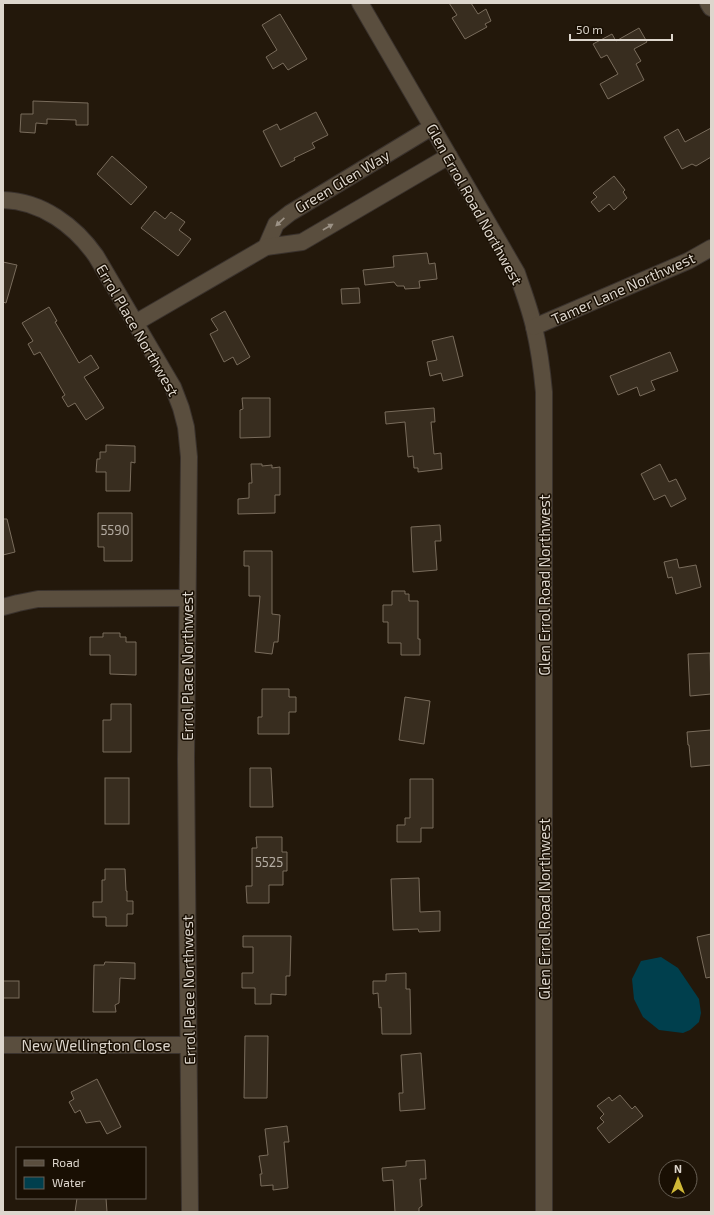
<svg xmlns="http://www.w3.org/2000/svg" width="714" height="1215" viewBox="0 0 714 1215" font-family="'Exo 2',sans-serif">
  <rect width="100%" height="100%" fill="#23180b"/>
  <polygon fill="#003f4d" points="661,957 678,968 699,999 701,1013 699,1022 690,1030 683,1033 659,1030 643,1017 634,999 632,979 641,961"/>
  <g fill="#382d1f" stroke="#796c5c">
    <polygon points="449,3 471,3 478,14 486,9 491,21 485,24 487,27 465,39 452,18 457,15"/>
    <polygon points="280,14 307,59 288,70 283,63 273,69 266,57 277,50 262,25"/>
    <polygon points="639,28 647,42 634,49 641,61 636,64 644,80 608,99 600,84 618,74 607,55 601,58 593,44 612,34 616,41"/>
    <polygon points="33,101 88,103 88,125 76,125 76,120 47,119 47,124 36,123 35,133 20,132 21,114 33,114"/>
    <polygon points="316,112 328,135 312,143 315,148 294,158 295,160 281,167 263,131 277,124 280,130"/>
    <polygon points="711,128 711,157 696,166 692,164 682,169 664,137 678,129 685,142"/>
    <polygon points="112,156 147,187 131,205 97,174"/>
    <polygon points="614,176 625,190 623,192 627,198 614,210 609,204 599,212 591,202 597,197 593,193"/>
    <polygon points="155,211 165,219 171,212 185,222 179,230 191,239 178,256 141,228"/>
    <polygon points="427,253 429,264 435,263 437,279 419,281 420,288 405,289 404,286 397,286 394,282 365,285 363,270 394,267 393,256"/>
    <polygon points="3,262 17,265 6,303 3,302"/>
    <polygon points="359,288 360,303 342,304 341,289"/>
    <polygon points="49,307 57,321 55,322 79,363 91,355 99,368 84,377 104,408 86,420 75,403 68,407 62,397 65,395 40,352 34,355 28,344 33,341 22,323"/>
    <polygon points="225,311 250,357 237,365 233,357 224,362 210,334 218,330 211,319"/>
    <polygon points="453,336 463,376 443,381 441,373 430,376 427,362 437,360 432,341"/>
    <polygon points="670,352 678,371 651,381 655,390 640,396 637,387 618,395 610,376"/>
    <polygon points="242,398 270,398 270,437 240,438 240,410 243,409"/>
    <polygon points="434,408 435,422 431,422 434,454 441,453 442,469 418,472 418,468 414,468 413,456 408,457 405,422 386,424 385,412"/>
    <polygon points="106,445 135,446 135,463 131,462 130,491 106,491 106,472 96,472 97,459 100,459 100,452 106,452"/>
    <polygon points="251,464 262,464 262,466 272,465 272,468 280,467 280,495 275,495 275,513 238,514 238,499 249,498 249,483 252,483"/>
    <polygon points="660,464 669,482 676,479 686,499 671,507 665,495 654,500 641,474"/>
    <polygon points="98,513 132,513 132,561 104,561 104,547 98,547"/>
    <polygon points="3,519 7,519 15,552 3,555"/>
    <polygon points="440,525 441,541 435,541 437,570 413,572 411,527"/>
    <polygon points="244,551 272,551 272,614 280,615 278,642 274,642 272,654 255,652 260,596 249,596 249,566 244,566"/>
    <polygon points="677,559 679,568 696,565 701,587 676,594 672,577 668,578 664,562"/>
    <polygon points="392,591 405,591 405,594 409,594 409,601 418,601 418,639 420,639 420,655 401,655 401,643 388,643 388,622 383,622 383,605 392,605"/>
    <polygon points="103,633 120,633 120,637 126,637 126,642 136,642 136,675 110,674 110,655 90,655 90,637 103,637"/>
    <polygon points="710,653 711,694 690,696 688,654"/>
    <polygon points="262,689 289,689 289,697 296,697 296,712 289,712 289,734 258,734 258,717 262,717"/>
    <polygon points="405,697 430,701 424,744 399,740"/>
    <polygon points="111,704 131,704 131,752 103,752 103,720 111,720"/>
    <polygon points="711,730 711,765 691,767 689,745 688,745 687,732"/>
    <polygon points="250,768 271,768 273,807 250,807"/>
    <rect x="105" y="778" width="24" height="46"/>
    <polygon points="410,779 433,779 433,828 421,828 421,842 397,842 397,825 405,825 405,818 410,818"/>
    <polygon points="256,837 282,837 282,852 287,852 287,871 283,871 283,885 269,885 269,903 247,903 246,886 252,886 252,848 257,848"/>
    <polygon points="105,869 125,869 126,891 127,891 127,901 133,901 133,914 127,914 127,926 106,926 106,917 93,917 93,902 102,902 102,880 105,880"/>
    <polygon points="419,878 420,912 440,911 440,931 419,932 418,929 393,930 391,879"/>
    <polygon points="711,934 711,977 706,978 697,937"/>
    <polygon points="243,936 291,936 290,976 286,976 286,995 271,994 271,1004 255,1004 255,988 242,988 242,973 253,973 253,947 243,947"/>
    <polygon points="105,962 135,963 135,979 120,978 119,1003 115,1005 116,1012 93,1012 94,965 104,965"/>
    <polygon points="406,973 406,989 410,989 411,1034 382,1034 381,1007 379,1008 378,993 373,994 373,981 386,981 386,974"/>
    <rect x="3" y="981" width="16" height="17"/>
    <polygon points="245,1036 268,1036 267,1098 244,1098"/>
    <polygon points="421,1053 425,1109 400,1111 399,1093 403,1093 401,1055"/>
    <polygon points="97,1079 121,1127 107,1134 100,1121 86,1123 80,1110 75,1113 69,1102 74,1099 71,1092"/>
    <polygon points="620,1095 632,1109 635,1106 643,1116 609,1143 597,1128 604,1122 600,1118 604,1114 597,1106 609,1097 612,1101"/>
    <polygon points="287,1126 289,1142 284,1142 288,1188 273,1190 273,1185 261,1186 260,1174 262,1174 259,1156 268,1155 265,1129"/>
    <polygon points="425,1160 426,1179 420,1179 422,1206 419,1208 419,1212 395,1212 393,1180 383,1181 382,1168 406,1166 406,1161"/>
    <polygon points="77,1198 106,1198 107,1212 75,1212"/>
  </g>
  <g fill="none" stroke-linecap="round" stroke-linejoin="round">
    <g stroke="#3a322d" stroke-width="18">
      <g id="minor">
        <path d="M360,3l157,270c6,18 13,36 17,54 5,21 8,43 10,65v820"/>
        <polyline points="708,3 711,8"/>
        <path d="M3,200c39,1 72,26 93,56l77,131 8,21 5,19 3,30 -3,302 4,453"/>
        <polyline points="266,247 276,224 290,213 432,127"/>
        <polyline points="135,323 266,247 302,242 449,156"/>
        <polyline points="534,327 688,261 711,248"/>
        <polyline points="3,607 18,603 38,599 187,598"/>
        <polyline points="3,1045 189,1045"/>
      </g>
    </g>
    <use href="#minor" stroke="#5a4e3e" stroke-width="16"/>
  </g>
  <defs><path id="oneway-solid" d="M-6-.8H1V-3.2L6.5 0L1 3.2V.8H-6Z"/></defs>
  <g fill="#9c9286">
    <use href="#oneway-solid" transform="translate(280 222) rotate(137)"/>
    <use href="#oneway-solid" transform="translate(328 227) rotate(-30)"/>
  </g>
  <g text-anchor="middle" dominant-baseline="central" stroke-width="3" stroke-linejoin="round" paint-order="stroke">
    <g font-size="13" fill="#b4aca2">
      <text x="115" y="530">5590</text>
      <text x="269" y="862">5525</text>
    </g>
    <g font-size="15" fill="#ddd6cd" stroke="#190f03">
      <text transform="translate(342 181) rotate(-31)">Green Glen Way</text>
      <text transform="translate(475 204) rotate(61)">Glen Errol Road Northwest</text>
      <text transform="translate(623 288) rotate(-24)">Tamer Lane Northwest</text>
      <text transform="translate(138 330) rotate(60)">Errol Place Northwest</text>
      <text transform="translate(544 585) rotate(-90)">Glen Errol Road Northwest</text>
      <text transform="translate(187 666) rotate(-90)">Errol Place Northwest</text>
      <text transform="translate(544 909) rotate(-90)">Glen Errol Road Northwest</text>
      <text transform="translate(188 990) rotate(-91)">Errol Place Northwest</text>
      <text x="96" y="1045">New Wellington Close</text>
    </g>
  </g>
  <rect width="714" height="1215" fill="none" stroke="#ddd6cd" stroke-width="8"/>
  <rect x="16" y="1147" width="130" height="52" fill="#190f03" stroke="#675f54"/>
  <rect x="24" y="1160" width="20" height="6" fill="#5a4e3e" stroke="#675f54"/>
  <text x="52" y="1167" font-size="12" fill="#ddd6cd">Road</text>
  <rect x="24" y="1177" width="20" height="12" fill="#003f4d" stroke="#675f54"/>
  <text x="52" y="1187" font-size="12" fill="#ddd6cd">Water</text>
  <g transform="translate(678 1179)"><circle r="19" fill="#190f03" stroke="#675f54"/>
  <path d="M0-3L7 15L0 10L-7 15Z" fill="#cfb837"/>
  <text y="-6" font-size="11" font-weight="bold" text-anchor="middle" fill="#ddd6cd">N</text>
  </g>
  <path d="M570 34v6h102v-6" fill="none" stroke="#ddd6cd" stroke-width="2"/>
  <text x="576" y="34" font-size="12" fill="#ddd6cd" stroke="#190f03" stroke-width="3" paint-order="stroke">50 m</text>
</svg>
